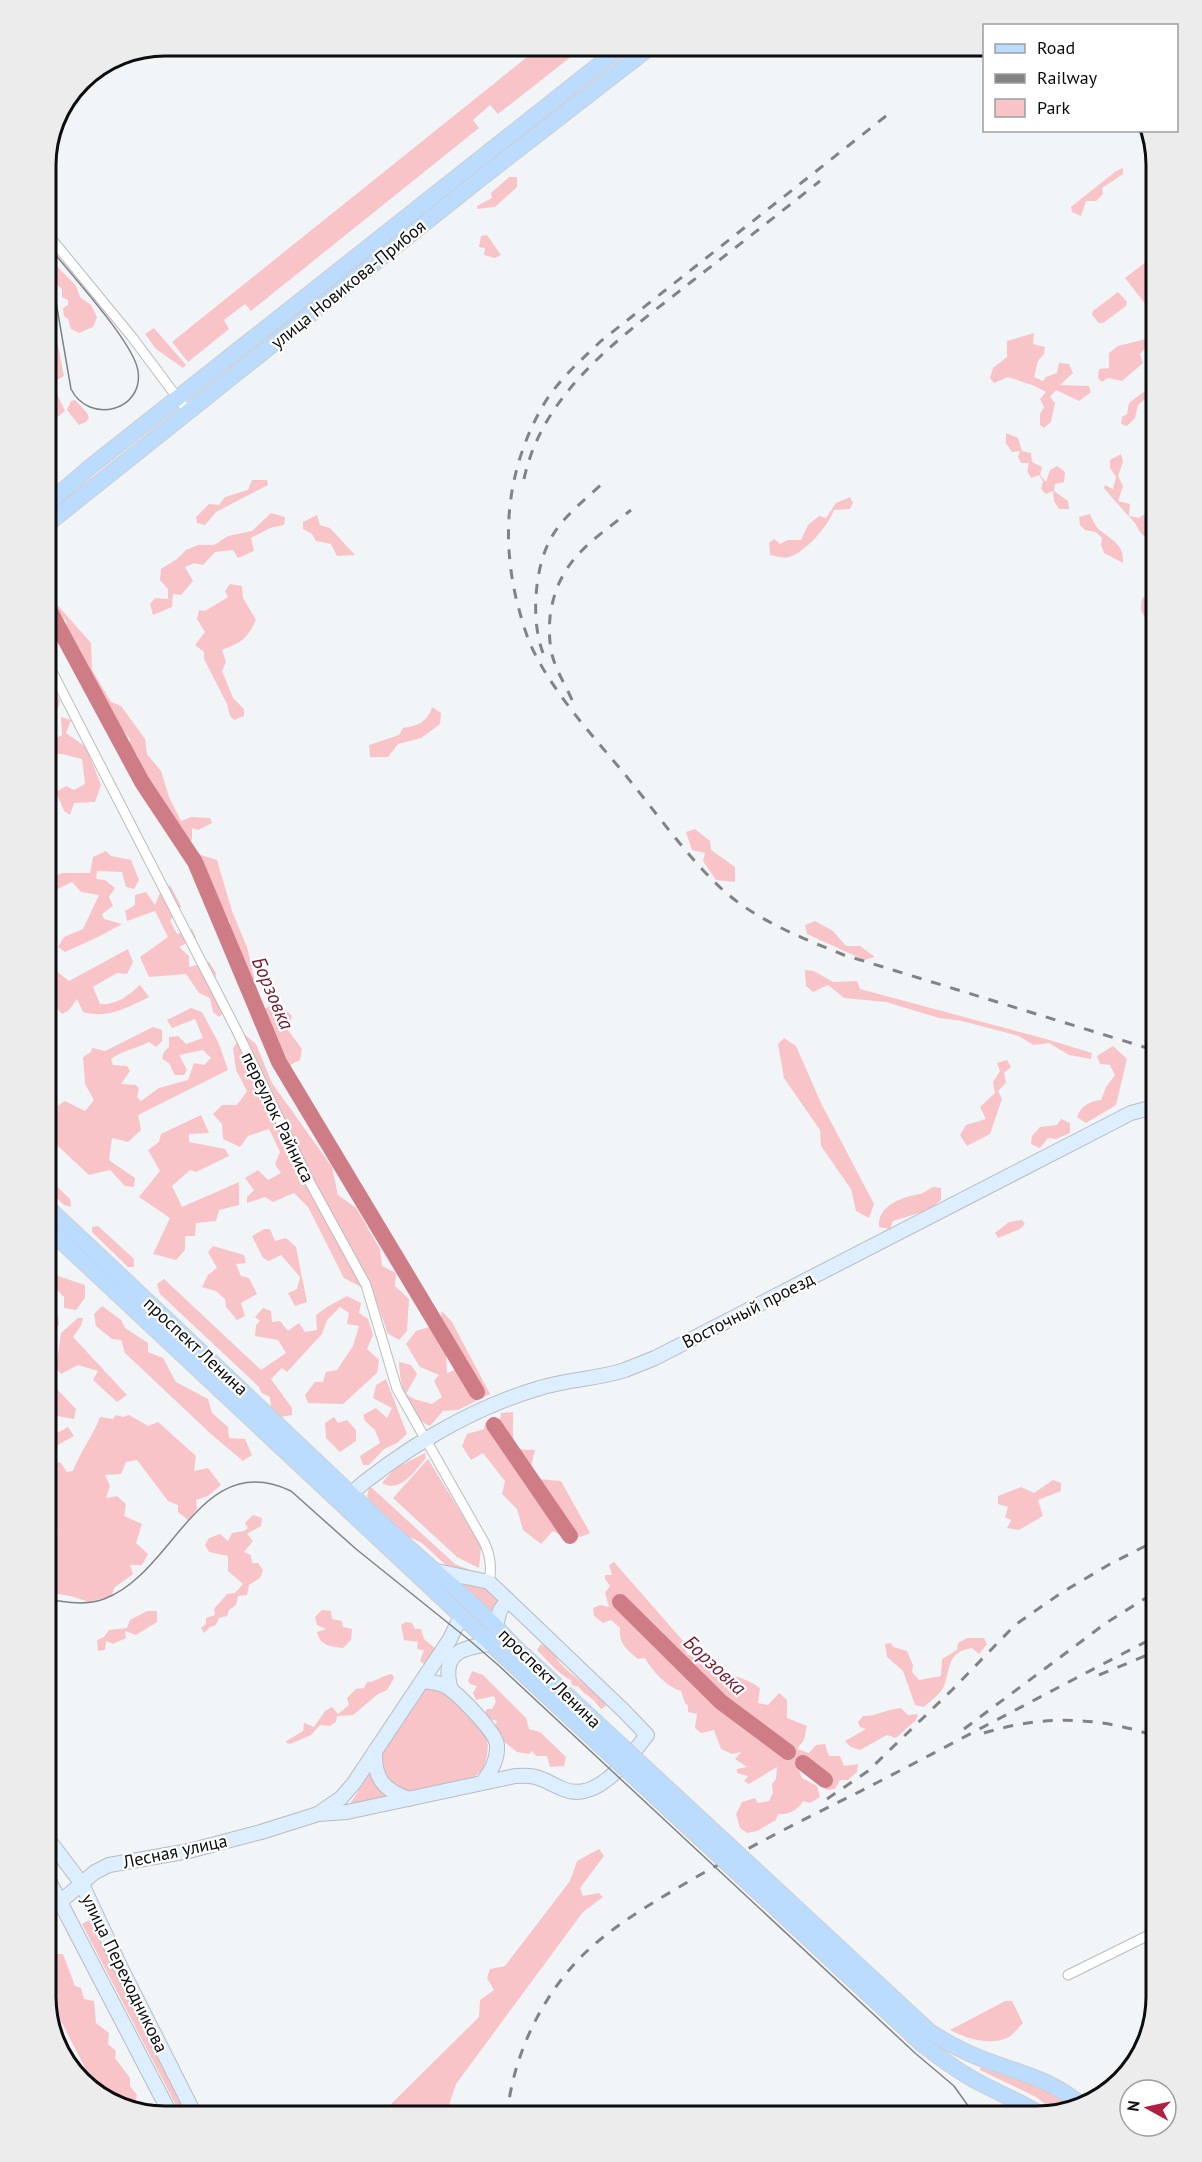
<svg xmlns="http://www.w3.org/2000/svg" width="1202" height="2162" viewBox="0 0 1202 2162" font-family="'PT Sans',sans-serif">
  <rect width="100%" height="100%" fill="#f2f5f8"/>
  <g fill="#f8c4c8">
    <polygon points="542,45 586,45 498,114 490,105 473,120 479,128 251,311 245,304 224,320 229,329 188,362 172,342"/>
    <polygon points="1123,168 1123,174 1102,188 1103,194 1096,201 1086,201 1081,216 1072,212 1071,207 1116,171"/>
    <polygon points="509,177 517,177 517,187 495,207 477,209 477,206 492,198 491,193"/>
    <polygon points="487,235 501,255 495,258 484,255 485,248 479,247 481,236"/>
    <polygon points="1156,254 1157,255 1157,319 1125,278"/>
    <polygon points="52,261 76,286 80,297 91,305 97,317 93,327 79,333 71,329 68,319 64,316 63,308 68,305 68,300 62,297 62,289 51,280 47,267"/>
    <polygon points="45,278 64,376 52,383 65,411 45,427"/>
    <polygon points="1118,292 1127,302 1126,306 1103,323 1099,323 1092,315 1093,311"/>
    <polygon points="154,328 186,365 183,368 156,349 145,334"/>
    <polygon points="1034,333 1033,344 1045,347 1044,354 1038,361 1034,377 1043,381 1046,377 1057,373 1059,363 1069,364 1073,373 1060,385 1089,386 1091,392 1079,401 1056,390 1050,397 1055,403 1051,422 1044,428 1040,425 1040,414 1044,407 1040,399 1046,392 1035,386 1008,377 994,383 990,378 993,368 1007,357 1007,341"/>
    <polygon points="1150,338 1151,341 1140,354 1143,363 1122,381 1108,378 1102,382 1098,378 1099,369 1109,368 1109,353 1118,346"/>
    <polygon points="1157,382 1157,396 1150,395 1138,405 1135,418 1127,426 1121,424 1122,417 1127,414 1129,403"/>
    <polygon points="75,400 87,413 89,418 86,422 79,425 67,410 71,401"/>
    <polygon points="1006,433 1018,438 1022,451 1031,453 1032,462 1042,467 1040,475 1046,482 1050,470 1057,466 1065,472 1064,482 1055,484 1054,491 1068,501 1069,509 1059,509 1054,501 1053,491 1046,494 1041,489 1043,481 1039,475 1031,478 1027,471 1029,463 1021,463 1018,457 1020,451 1012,452 1006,443"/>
    <path d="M1121,454l2,8 -5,14 5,10 -5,15 12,3 -1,12 10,2 13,-9 5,3v14l-7,2 -4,9c-7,-3 -7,-9 -12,-15 -10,-11 -20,-22 -30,-34l1,-3 8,4 3,-12 -6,-9v-8z"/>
    <polygon points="252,480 267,480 268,485 216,512 205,525 197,523 196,517 209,504 219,505 225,497 248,490"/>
    <path d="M850,497l3,6 -3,6 -16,1c-5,15 -29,43 -45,47 -5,2 -13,-1 -19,-2l-1,-12 5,-4 6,5 8,-4h13l7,-15 11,-9 7,2 10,-15z"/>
    <polygon points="271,513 285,517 284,525 270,528 251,538 254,551 238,558 233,550 215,552 203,565 194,563 185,567 193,581 181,595 173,594 172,607 153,615 150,604 155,598 168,599 168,589 160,580 161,569 177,559 186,550 198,545 214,545 228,536 252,531"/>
    <path d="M1090,514c3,6 5,13 11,17 11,9 24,15 22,32l-19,-10 -3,-8 1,-7 -6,-6 -11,-2 -5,-5 -1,-8z"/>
    <polygon points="317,515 320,525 330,528 355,555 337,556 331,544 316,541 312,534 303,529 303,522"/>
    <path d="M230,584l12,2 1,12 13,22c-10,20 -14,22 -34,30l4,12 -4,9 11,27 11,11v7l-10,4 -4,-4 -3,-12 -23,-45v-7l-9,-7 10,-13 -8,-13 2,-9 6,1 23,-14 -3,-6z"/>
    <polygon points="45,591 91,643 92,670 111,702 121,706 145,739 147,754 161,771 169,797 181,821 191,817 210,818 212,823 198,830 192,828 192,840 185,841 139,767 138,756 129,747 130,739 109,714 97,691 89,686 79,670 83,655 67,627 66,620 45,607"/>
    <path d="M1143,597h10l2,10h2v36l-5,-4 4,-11c-11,-10 -19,-15 -13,-31z"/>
    <polygon points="45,651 52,665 49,684 60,701 58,708 45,703"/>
    <path d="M432,707l9,6 -1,11 -19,14 -23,6 -10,13h-18l-1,-12 30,-10 4,-7c14,-2 25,-6 29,-21z"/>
    <polygon points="61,717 71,720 66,733 86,747 101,785 95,802 74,803 70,815 64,811 56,792 66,786 74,790 85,784 82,759 62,754 45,754 45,747 48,747 50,741 62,735"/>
    <polygon points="695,829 710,841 711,850 735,867 735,882 716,880 703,861 705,853 692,850 686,832"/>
    <polygon points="106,851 111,856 131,860 139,880 134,889 126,887 122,872 97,871 96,879 105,880 115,888 109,897 113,906 102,914 104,919 122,924 96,938 65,952 58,947 64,937 83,929 99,895 81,892 72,882 45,895 45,881 62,873 90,873 93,857"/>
    <polygon points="198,854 217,860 232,911 247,947 262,1011 276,1001 292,1016 288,1030 302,1049 300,1060 290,1065 269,1029 252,1017 248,996 251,981 237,969 236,946 230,938 230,922 218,907 206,876 199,868"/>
    <polygon points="170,885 181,906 170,921 177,934 192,929 196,938 179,947 189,956 189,967 209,962 216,973 215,981 229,1007 219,1017 213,1012 210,998 199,993 186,974 149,977 140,957 168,937 155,911 127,921 125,911 135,905 135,895 146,892 155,905 159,895"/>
    <polygon points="815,921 833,931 846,946 860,946 875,957 864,960 807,934 805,925"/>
    <path d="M128,949l5,13 -6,12 -10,-1 -24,14 7,17c17,1 28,-8 40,-19l9,12c-22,11 -42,22 -66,15l-6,-13 -8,11 -7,4 -17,-17v-37l2,4 22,17z"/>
    <polygon points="805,970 814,971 833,982 857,981 860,989 1046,1039 1092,1053 1091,1059 1069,1055 1049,1043 1033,1045 1019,1036 962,1021 939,1018 886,1002 844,998 828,985 813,992 806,986"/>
    <path d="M191,1008l11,4 17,32 9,26 -90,45 3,15 -13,12 -16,-4 -3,22 26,18 -1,9 -9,-1 -15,-16 -21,5 -44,-41v-36l4,1 7,8 9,-6 20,10 9,-11 -9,-16 -2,-27 8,-5 1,-4 13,3 48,-24 9,3v11l-6,6 -7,-5c-13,7 -26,8 -38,17l2,6 14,1 3,5 -9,13 15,1 3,4 -2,8 4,4 18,-13 29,-8 6,-17 10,2 7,-7 -8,-8 -24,5 8,15 -3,5h-9l-6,-12 -7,-4 2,-7 5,-5v-10l9,-1 8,8 17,-6 -8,-19 -23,9 -5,-8z"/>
    <path d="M243,1033l13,11 16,39 60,84 6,28 18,13 24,41 2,17 14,7 -1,13 14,13 -2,32 -8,9 -12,-7c-3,-14 -10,-26 -13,-39l-30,-16 -36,-71 -14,-14 -21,9 -8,-5 -18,6v-6l7,-7 -9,-12 13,-8 10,10 13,-7 -6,-9 5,-12 -11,-23 -21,7 -8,11 -17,-8 -1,-15 -9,-10 9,-9h15l10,-14 -11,-21 -3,-22z"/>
    <polygon points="784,1038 796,1046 821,1103 874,1204 869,1218 856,1211 851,1189 821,1146 820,1130 784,1078 778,1044"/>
    <path d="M1113,1046l14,13 -11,46 -30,18 -9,-6c4,-11 13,-16 24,-17l5,-13 9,-12 -5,-10 -10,-1 -3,-8z"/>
    <polygon points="1007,1060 1011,1067 1004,1073 1006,1083 998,1091 1002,1099 990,1134 967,1146 960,1135 966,1125 986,1119 980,1107 995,1093 993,1082 1000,1071 997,1063"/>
    <polygon points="201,1115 209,1133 189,1134 189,1142 225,1149 229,1156 196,1172 190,1170 172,1186 182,1207 239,1182 239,1205 219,1210 216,1221 196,1223 195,1236 185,1236 185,1250 176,1260 153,1254 170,1218 139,1197 160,1171 148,1150 159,1142 161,1134"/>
    <polygon points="1061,1119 1070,1123 1070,1133 1056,1139 1048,1138 1040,1148 1031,1144 1032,1136 1040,1127 1057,1125"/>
    <polygon points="45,1175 70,1199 71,1207 64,1205 45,1187"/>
    <path d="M933,1187l8,1v12l-12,10 -36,11 -3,8 -11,-2c-2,-22 24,-30 41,-33 4,-1 9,-5 13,-7z"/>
    <polygon points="1022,1220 1025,1224 1020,1229 998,1238 995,1233 1009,1222"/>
    <polygon points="98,1226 134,1259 134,1267 128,1267 92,1232 92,1227"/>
    <polygon points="264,1229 270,1229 275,1241 286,1238 296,1247 307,1302 295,1306 288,1293 297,1289 300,1277 281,1255 269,1261 263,1258 252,1236"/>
    <polygon points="213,1246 244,1255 246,1263 236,1264 241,1276 249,1278 257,1294 241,1303 245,1316 237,1320 226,1307 225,1299 216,1291 202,1287 208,1275 217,1268 208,1252"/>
    <polygon points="45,1251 49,1255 55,1275 85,1285 85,1298 76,1310 64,1308 64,1297 45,1278"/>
    <polygon points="164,1279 261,1370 286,1353 278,1340 255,1336 256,1325 260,1321 255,1317 263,1308 271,1311 272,1322 280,1321 288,1331 299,1323 305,1332 317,1330 316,1315 327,1307 347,1296 361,1303 359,1313 368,1319 373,1335 367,1349 379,1360 377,1373 343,1404 308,1403 305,1395 315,1382 323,1382 326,1372 337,1370 353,1346 359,1326 347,1324 349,1313 340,1307 327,1320 322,1334 287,1372 282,1368 271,1379 292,1408 292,1415 280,1417 271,1409 270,1397 262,1393 258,1386 160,1294 157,1284"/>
    <polygon points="102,1306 121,1320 125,1328 148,1343 148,1352 163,1358 176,1382 208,1399 212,1413 228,1427 229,1438 245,1439 252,1455 243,1461 212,1435 125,1353 121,1340 112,1339 96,1326 94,1314"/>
    <path d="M442,1311l10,11 38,72 -32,16 -15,1 -13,15c-24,-9 -30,-41 -31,-64l12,3 6,9 -11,20 8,5 18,5 10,-7 -8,-16 5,-6 -19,-8 -14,-23 10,-13 16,-5 14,26 1,21 21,-8 -27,-49z"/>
    <polygon points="45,1314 58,1316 59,1325 45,1331"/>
    <polygon points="78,1318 83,1318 81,1326 73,1337 127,1395 117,1402 93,1380 98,1371 78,1365 61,1374 56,1368 61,1333"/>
    <polygon points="386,1379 407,1434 397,1443 384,1449 369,1465 363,1465 360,1456 380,1443 375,1430 365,1421 363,1415 376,1408 387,1418 392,1408 373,1398 376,1385"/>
    <polygon points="45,1382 54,1386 76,1409 74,1419 51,1415 47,1426 59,1432 68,1427 74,1436 45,1452"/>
    <path d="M513,1412v37l22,1 -4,17 7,12 23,2 29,52c-14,7 -23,6 -37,-2l-12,13 -18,-14 -6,-21 -15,-15 3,-13 -22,-28 -12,7 -9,-14 5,-12 17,-5 1,-6 15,-3 1,-7z"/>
    <path d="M116,1415l7,2 6,-2 19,11 10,-4 38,34 -2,15 14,-3 13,17 -13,11 -12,4 1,9 -9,11 -10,-8v-7l-10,-4 -31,-41 -11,2 -5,12 -16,1 5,11 -4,12 11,-2 9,8 -2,12 18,8 -6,19 12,11 -6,11h-12l3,9 -19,14 -2,8 -23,6 -18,-6 -26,-4v-47l11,-4 2,-6 -10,-6 -3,-7v-57l15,-3 7,10 6,-1c7,-19 20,-35 27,-54l13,2z"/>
    <polygon points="334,1417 338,1423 347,1420 356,1430 356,1441 340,1452 326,1438 325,1423"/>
    <path d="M425,1453l1,5c-11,12 -25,36 -44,25l12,-14z"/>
    <polygon points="428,1459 475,1536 481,1548 479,1568 457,1557 393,1498"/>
    <polygon points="1053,1480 1061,1483 1061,1491 1038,1500 1043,1516 1019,1530 1007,1528 1011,1520 1005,1517 1008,1507 998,1504 998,1496 1021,1487 1034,1493"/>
    <polygon points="369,1488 372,1488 455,1564 478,1573 449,1568 422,1543 405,1535 370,1502 367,1496"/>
    <polygon points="253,1515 262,1518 261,1526 247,1534 253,1541 244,1552 251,1555 252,1563 258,1563 263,1570 260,1578 249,1585 247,1595 238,1596 236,1605 229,1610 227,1616 219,1618 216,1625 210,1627 204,1633 201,1628 206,1624 206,1618 215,1615 214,1609 227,1594 235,1593 243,1584 228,1571 228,1556 209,1552 205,1545 209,1538 220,1534 228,1541 232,1533 244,1531 248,1528 245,1523"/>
    <path d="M614,1562l70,80 3,12c9,3 13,6 21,11 16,10 36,11 52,23l-2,15 10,2 11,-12 8,7v18l20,8 -3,14 -7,9 12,4 7,-8 9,-1 4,12h11l4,10 14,-2 -1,8 -9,8h-8l-5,9 -7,1 -3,-1 1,-5 -6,-6 1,-10 -9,-1 -2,-4 -11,7 3,8 15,8 3,11 -10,6 -7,-2c-5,9 -14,14 -25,13l-2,6 -19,11 -10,2 -7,-5 -4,-14 6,-12 13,-4 3,5 11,-2 4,-8 -1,-9 4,-5 1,-12 -28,17 -5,-3 4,-5 -11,-3v-4l10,-2 -12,-8 6,-7 -9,2 -11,-5 -7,-19 -13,3 -6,-5 2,-14 -9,-2v-6l-3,-3 -4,-12c-14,-4 -29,-20 -36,-33l-7,1c-11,-9 -20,-16 -18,-31l-9,-8 -8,3 -9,-7 -1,-8 7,-3 9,2 -4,-14 5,-7 -5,-7v-4h7l-3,-10z"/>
    <polygon points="452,1577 482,1585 503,1601 496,1605 491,1613"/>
    <path d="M322,1610l9,1 1,8 10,2 1,6 9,2 -1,11 -8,8c-13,-2 -23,-2 -26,-16l9,-3 -9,-4 -2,-8z"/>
    <polygon points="147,1611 157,1611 157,1622 136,1635 125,1631 126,1638 113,1644 106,1641 105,1650 98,1651 97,1640 104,1637 109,1630 127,1628 130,1620"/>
    <polygon points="406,1622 412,1623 415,1629 421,1629 424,1639 436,1649 427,1666 420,1661 424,1650 417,1649 418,1642 404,1640 401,1625"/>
    <path d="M967,1638h17l3,6 -8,10 -7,-6c-25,4 -21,19 -28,38 -3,8 -14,15 -20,21l-9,-2 -12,-34 -16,-14 -2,-13 6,-1 2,4 14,4 6,14 -1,7 7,8 22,-4 1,-17 15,-9 1,-7z"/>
    <path d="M541,1644l14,7c0,5 2,9 6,13 6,7 33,28 40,31l5,11 -5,3c-4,-4 -5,-7 -9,-10 -5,-5 -9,-5 -13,-12l-7,-2 -1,-5c-12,-5 -24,-20 -34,-30z"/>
    <polygon points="472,1671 483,1675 526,1718 529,1729 540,1732 566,1757 564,1766 550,1767 547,1756 536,1756 532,1751 529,1754 517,1752 502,1740 503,1736 495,1729 497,1721 486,1718 484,1714 487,1709 492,1709 496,1702 494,1696 476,1700 473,1693 477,1686 470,1684 468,1681"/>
    <path d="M392,1674l2,4 -7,12 -9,4 -25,21 -16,1 -1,6 -6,4 -10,-1 -9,10 -21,9 -5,-2 18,-11 1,-8 10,4 11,-16 7,-4 6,7 11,-9 -2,-7 9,-9 8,-1 3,-6c10,0 15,-7 25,-8z"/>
    <polygon points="429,1687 445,1691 484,1733 488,1745 487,1756 484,1767 473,1779 407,1793 385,1781 380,1756 425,1688"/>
    <path d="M901,1708l7,7 10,-1 -2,6 -20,18 -9,-3 -27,15 -9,-3 -6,-6 21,-12 -6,-2 -2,-5 5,-6c14,0 24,-7 38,-8z"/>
    <polygon points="372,1770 392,1797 348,1807"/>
    <polygon points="599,1849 604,1856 580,1888 583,1896 599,1893 603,1897 583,1912 456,2084 445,2117 382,2117 392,2103 479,2017 480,2000 494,1990 487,1978 490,1969 505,1966 570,1881 577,1861"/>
    <polygon points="89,1920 190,2117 182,2117 82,1924"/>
    <polygon points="45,1950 48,1953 63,1954 75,1986 81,1988 84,1999 94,2001 96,2023 109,2033 108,2044 116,2051 115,2058 130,2078 130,2086 137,2095 134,2109 100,2097 45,1990"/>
    <path d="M1005,2001h7l11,22c-4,4 -9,11 -14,14 -18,9 -42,2 -59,-7z"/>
    <path d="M980,2068c36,1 67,22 96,41l-19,4 -21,-16 -56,-27z"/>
  </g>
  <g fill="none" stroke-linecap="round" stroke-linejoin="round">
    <g stroke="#ce7d86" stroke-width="16">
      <polyline points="45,602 142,782 195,862 279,1062 477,1392"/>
      <polyline points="494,1425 570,1536"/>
      <polyline points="620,1602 721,1702 788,1752"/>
      <polyline points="803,1763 825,1780"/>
    </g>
    <g stroke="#b9bcbf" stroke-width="11">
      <g id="street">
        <polyline points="45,231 132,337 188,412"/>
        <path d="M45,658l192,373 71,148 58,106 31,104 87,153c6,12 8,26 5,40"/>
        <polyline points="1068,1975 1157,1931"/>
      </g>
    </g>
    <g stroke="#b9bcbf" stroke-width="16">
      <g id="secondary">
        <path d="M343,1500c55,-48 127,-92 197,-112 28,-9 58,-9 85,-18 10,-4 20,-8 30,-12l476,-245 26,-7"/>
        <polyline points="496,1626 500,1610 508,1600"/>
        <path d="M422,1681c8,1 16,1 23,5 12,6 51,46 52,59 1,15 -6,26 -15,38"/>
        <path d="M451,1690c-10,-36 8,-42 39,-46"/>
        <path d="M375,1751c-1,27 8,39 34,48"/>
        <polyline points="319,1813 341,1798 354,1783 450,1639 461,1616"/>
        <polyline points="45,1835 82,1884 120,1966 196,2117"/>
        <polyline points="45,1873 172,2117"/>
        <path d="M45,1912l15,-10 35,-30 14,-7 80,-14 72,-19 57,-18 29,-2 168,-36c24,-2 27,4 48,13 34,15 66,-31 84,-54l-23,-24 -135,-129 -57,-12"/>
      </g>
    </g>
    <g stroke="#cecfcf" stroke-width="17">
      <g id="primary">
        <polyline points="45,506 89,468 624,45"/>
        <polyline points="45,526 480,179 653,45"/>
        <path d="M45,1205c114,106 225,213 338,319 42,41 91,77 130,121"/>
        <polyline points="45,1226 504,1656"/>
        <path d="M930,2032c16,10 32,19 50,26 40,16 69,19 104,49"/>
        <path d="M922,2044c18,14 37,28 58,39 21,11 43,20 63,33"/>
      </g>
    </g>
    <use href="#street" stroke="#fff" stroke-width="9"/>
    <use href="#secondary" stroke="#def" stroke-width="14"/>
    <use href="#primary" stroke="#bbdcff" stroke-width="15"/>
    <g stroke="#818385" stroke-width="1.5">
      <path d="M45,253l5,14 21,122c18,36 73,22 67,-18 -4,-29 -72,-102 -93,-129"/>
      <path d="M45,1599c19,3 40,7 59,0 70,-25 96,-152 187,-108l65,58 112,90 29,25 418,389 39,33 22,31"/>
    </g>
    <g stroke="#818385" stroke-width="3" stroke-dasharray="10 10" stroke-linecap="butt">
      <path d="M886,116l-285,225c-22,21 -45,41 -60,68 -33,60 -40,123 -25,189 5,19 10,39 19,56 23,45 60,84 92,123 31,38 61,81 97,114 34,30 78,47 120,64l313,96"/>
      <path d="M524,479c19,-89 100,-144 167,-197 43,-33 86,-67 129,-101"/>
      <path d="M543,653c-12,-31 -9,-83 7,-113 11,-22 36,-41 54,-58"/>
      <path d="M572,700c-6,-14 -15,-28 -19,-42 -4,-13 -4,-28 -3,-41 7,-56 41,-75 81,-107"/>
      <polyline points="1099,1675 1157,1651"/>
      <polyline points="964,1729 1106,1623 1157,1591"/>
      <path d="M984,1733c58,-18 116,-17 173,4"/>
      <polyline points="827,1799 868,1771 953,1689 1015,1625 1061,1593 1110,1564 1157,1540"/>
      <path d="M507,2117c5,-60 35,-123 79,-165 33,-31 73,-53 112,-76 52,-29 104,-56 157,-82 101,-52 201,-106 302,-158"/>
    </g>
    <g stroke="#cecfcf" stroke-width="17" stroke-linecap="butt">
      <g id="primary-bridge">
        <polyline points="513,1645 930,2032"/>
        <polyline points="504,1656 922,2044"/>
      </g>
    </g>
    <use href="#primary-bridge" stroke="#bbdcff" stroke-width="15"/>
  </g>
  <g text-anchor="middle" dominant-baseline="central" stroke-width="4.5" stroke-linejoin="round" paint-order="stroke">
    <g font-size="18" fill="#0c0d0e" stroke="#fff">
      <text transform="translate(348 284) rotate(-39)">улица Новикова-Прибоя</text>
      <text transform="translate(278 1117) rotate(64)">переулок Райниса</text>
      <text transform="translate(748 1310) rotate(-27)">Восточный проезд</text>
      <text transform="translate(196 1346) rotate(43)">проспект Ленина</text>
      <text transform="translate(550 1678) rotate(44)">проспект Ленина</text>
      <text transform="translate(175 1851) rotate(-12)">Лесная улица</text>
      <text transform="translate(125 1973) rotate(64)">улица Переходникова</text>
    </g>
    <g font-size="20" font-style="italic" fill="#7a192f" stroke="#fff">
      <text transform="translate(273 993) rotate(67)">Борзовка</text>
      <text transform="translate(715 1665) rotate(43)">Борзовка</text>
    </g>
  </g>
  <path d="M0 0H1202V2162H0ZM165 56H1037A109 109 0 0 1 1146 165V1997A109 109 0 0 1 1037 2106H165A109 109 0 0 1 56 1997V165A109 109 0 0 1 165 56Z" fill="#ececec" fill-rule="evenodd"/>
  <path fill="none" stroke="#0c0d0e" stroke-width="3" d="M165 56H1037A109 109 0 0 1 1146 165V1997A109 109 0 0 1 1037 2106H165A109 109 0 0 1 56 1997V165A109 109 0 0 1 165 56Z"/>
  <rect x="983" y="24" width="195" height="108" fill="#ffffff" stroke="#9e9e9f" stroke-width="1.5"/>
  <rect x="995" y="44" width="30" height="9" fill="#bbdcff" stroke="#9e9e9f" stroke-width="1.5"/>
  <text x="1037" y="54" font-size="18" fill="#0c0d0e">Road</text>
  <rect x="995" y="74" width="30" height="9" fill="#818385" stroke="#9e9e9f" stroke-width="1.5"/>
  <text x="1037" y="84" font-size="18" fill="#0c0d0e">Railway</text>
  <rect x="995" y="99" width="30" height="18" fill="#f8c4c8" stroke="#9e9e9f" stroke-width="1.5"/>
  <text x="1037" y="114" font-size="18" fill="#0c0d0e">Park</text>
  <g transform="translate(1148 2108) rotate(278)"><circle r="28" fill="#ffffff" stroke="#9e9e9f" stroke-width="1.5"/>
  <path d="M0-4.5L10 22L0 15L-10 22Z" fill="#b21f44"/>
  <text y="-9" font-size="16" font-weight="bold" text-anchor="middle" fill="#0c0d0e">N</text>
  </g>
</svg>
